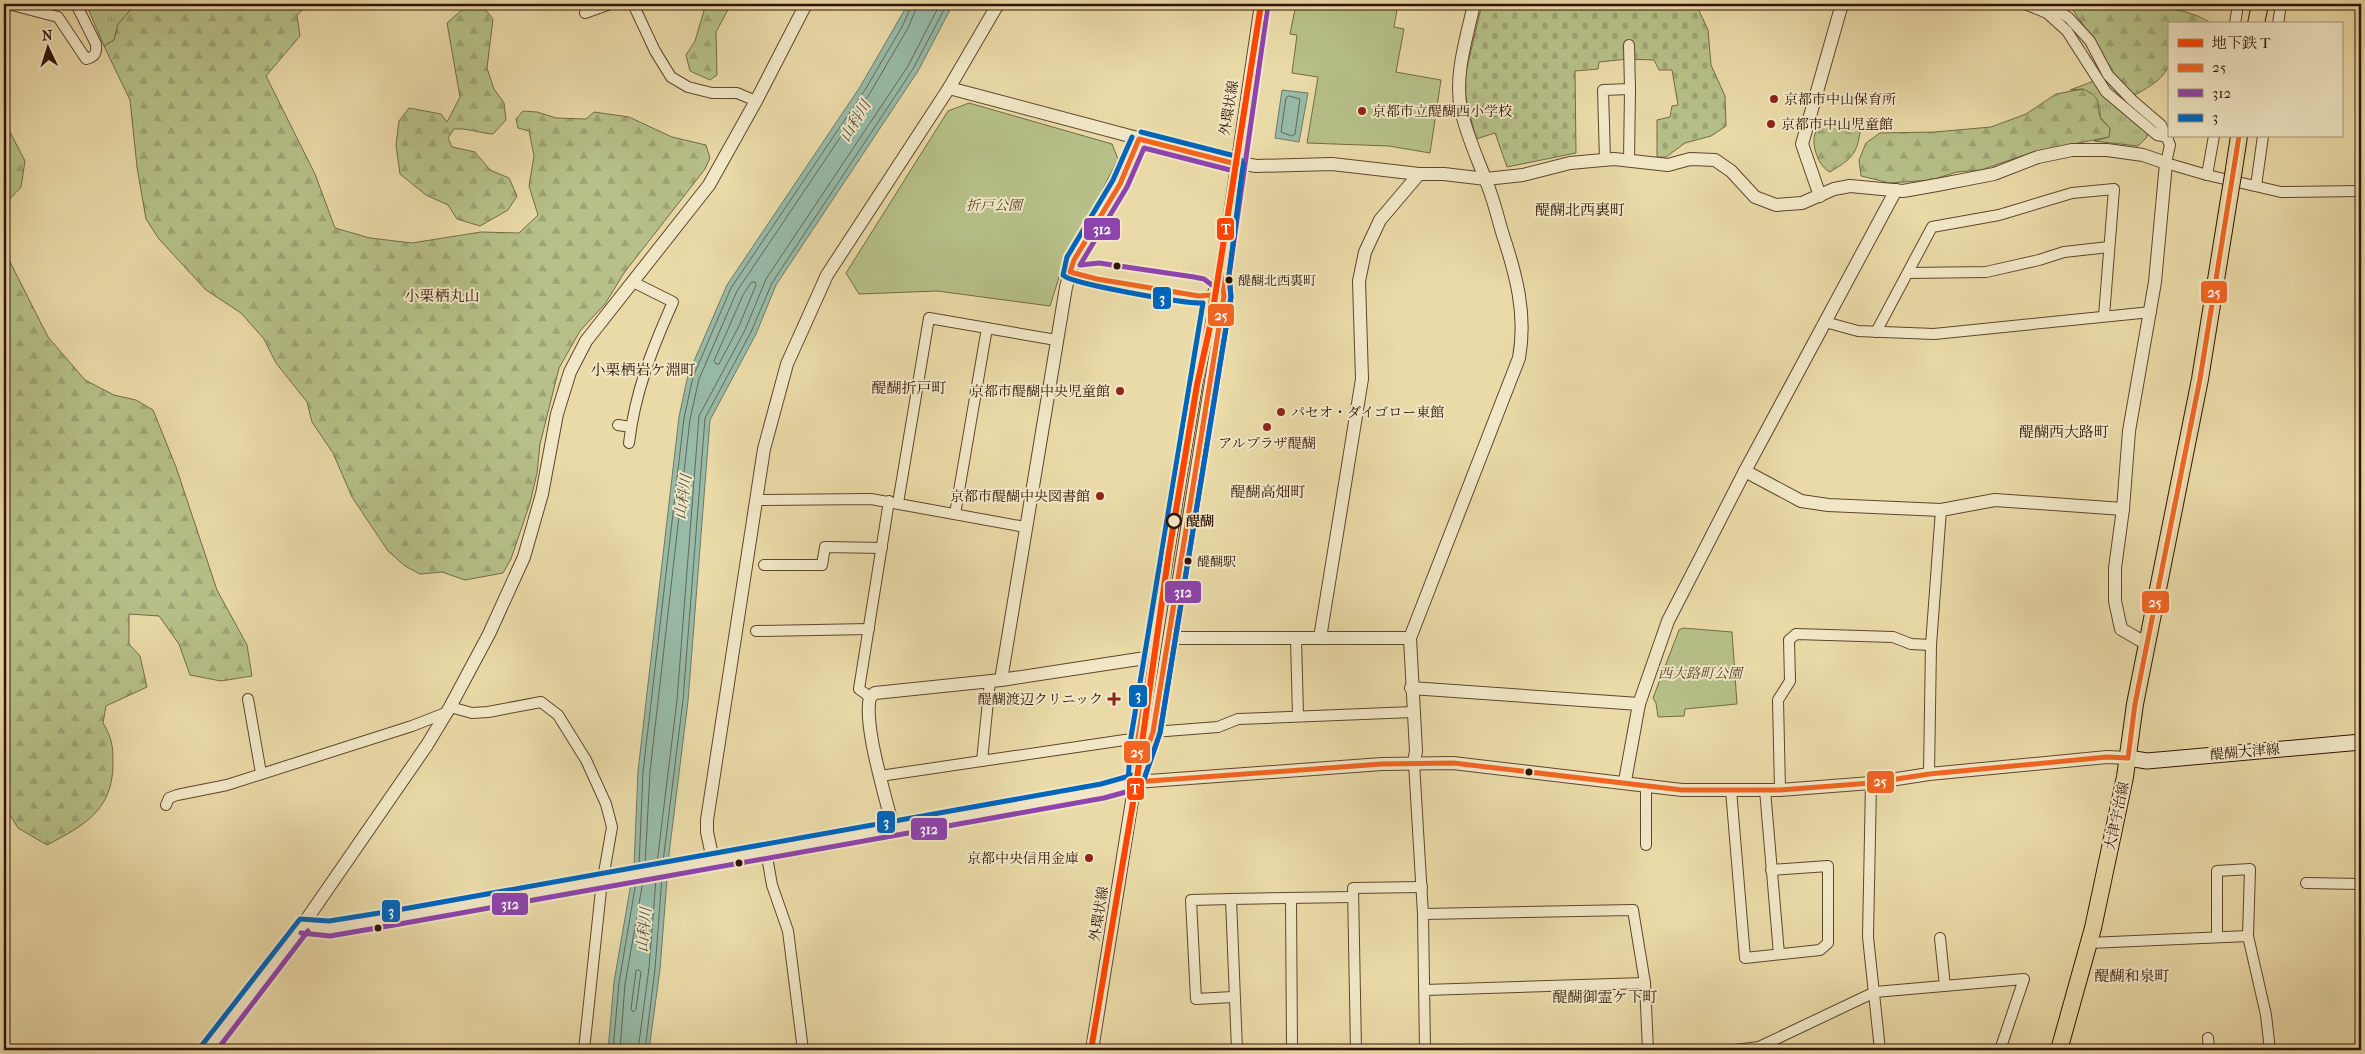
<svg xmlns="http://www.w3.org/2000/svg" width="2365" height="1054" viewBox="0 0 2365 1054" font-family="'IM FELL French Canon','Noto Serif JP',serif">
  <defs>
    <pattern id="grass-tufts" width="24" height="20" patternUnits="userSpaceOnUse" patternTransform="scale(1.25)"><rect width="24" height="20" fill="#b6c088"/><path d="M3 7l-1-3M5 7V3M7 7l1-3M15 17l-1-3M17 17v-4M19 17l1-3" fill="none" stroke="#9da474"/></pattern>
    <pattern id="forest-firs" width="22" height="20" patternUnits="userSpaceOnUse" patternTransform="scale(1.25)"><rect width="22" height="20" fill="#b6c088"/><path d="M5 1l3.5 6h-7zM16 11l3.5 6h-7z" fill="#9da474"/></pattern>
    <pattern id="cemetery-stones" width="16" height="16" patternUnits="userSpaceOnUse" patternTransform="scale(1.25)"><rect width="16" height="16" fill="#b6c088"/><path d="M2 7V4a2 2 0 0 1 4 0v3zM10 15v-3a2 2 0 0 1 4 0v3z" fill="#9da474"/></pattern>
  </defs>
  <rect width="100%" height="100%" fill="#e9daa7"/>
  <filter id="stains"><feTurbulence type="fractalNoise" baseFrequency=".004" numOctaves="4"/><feColorMatrix values="0 0 0 0 .2 0 0 0 0 .09 0 0 0 0 .02 0 0 0 .5 -.17"/></filter>
  <radialGradient id="worn" r=".72"><stop offset=".6" stop-color="#630" stop-opacity="0"/><stop offset="1" stop-color="#630" stop-opacity=".3"/></radialGradient>
  <g fill="url(#grass-tufts)" stroke="#746a47">
    <polygon points="86,4 136,4 118,24 114,40 104,46"/>
    <polygon points="2094,81 2115,107 2147,132 2147,137 2138,146 2094,141 2109,137 2110,128 2100,117 2100,106 2083,89 2070,90"/>
  </g>
  <g fill="url(#forest-firs)" stroke="#746a47">
    <polygon points="136,4 309,4 297,15 300,36 266,76 315,174 335,228 370,238 412,243 481,232 519,233 538,215 529,186 534,156 529,131 518,128 516,119 523,111 537,112 556,118 586,119 594,112 629,117 672,137 706,145 710,158 705,169 624,273 605,304 580,331 559,368 540,444 537,473 530,503 511,559 503,573 465,580 442,572 420,574 405,566 388,551 352,497 333,453 312,422 307,402 276,363 264,339 241,313 206,290 159,239 146,219 137,167 130,100 104,46 114,40 118,24"/>
    <polygon points="706,4 731,4 716,32 717,75 710,80 690,71 686,55 695,41"/>
    <path d="M2064,4c41,0 116,-4 148,20h-43c0,12 3,28 0,40 -4,16 -27,27 -40,34l-21,-18 -10,-33 -27,-40z"/>
    <path d="M484,8l9,11 -6,49 7,21 10,14 2,17 -13,14c-14,-1 -25,-6 -39,-5l-6,9 4,9 23,5 15,18 19,8 8,18 -9,14 -28,16 -23,-7 -9,-14 -22,-10 -26,-21 -4,-29 3,-24 10,-13 32,6 6,8 13,-25 -13,-74 16,-14z"/>
    <path d="M2083,89c23,11 11,15 18,30 2,3 6,6 9,9l-1,9 -76,15 -52,18 -24,2 -26,8 -41,3 -29,-7 -2,-16 7,-17 14,-10 55,-1 56,-5 35,-13 30,-20z"/>
    <path d="M1821,123l30,1 9,8c-3,24 -11,28 -30,40 -11,-5 -19,-26 -15,-38 1,-4 4,-7 6,-11z"/>
    <polygon points="4,131 10,132 25,161 21,187 4,205"/>
    <path d="M4,250l44,87 37,43 29,15 22,5 17,10 23,57 41,123 30,55 5,31 -31,5 -31,-6 -11,-31 -20,-28 -30,-2v30l11,12 7,31 -41,19 -3,17c9,15 10,23 10,40 0,47 -28,62 -66,82l-29,-17 -14,-23z"/>
  </g>
  <polygon fill="url(#cemetery-stones)" stroke="#746a47" points="1482,4 1696,4 1708,30 1711,65 1725,96 1726,126 1711,136 1685,143 1666,157 1657,157 1657,120 1670,117 1672,106 1678,105 1672,70 1659,70 1654,60 1628,59 1599,62 1598,69 1575,71 1576,153 1507,167 1495,133 1476,139 1466,98 1464,80"/>
  <g fill="#b6c088" stroke="#746a47">
    <polygon points="1296,4 1398,4 1394,27 1404,29 1396,72 1441,80 1430,153 1389,146 1307,143 1318,77 1292,73 1297,35 1290,34"/>
    <polygon points="969,103 1112,144 1118,159 1061,271 1050,306 937,291 859,294 846,273 948,111"/>
    <polygon points="1683,628 1732,632 1737,704 1685,709 1684,716 1658,717 1656,703 1653,698 1679,630"/>
  </g>
  <g fill="#97bba8" stroke="#6f7867">
    <polygon points="908,4 953,4 918,71 776,285 756,334 710,420 688,701 669,854 660,969 649,1050 608,1050 614,982 634,866 638,771 679,417 688,375 727,285 860,87"/>
    <polygon points="1282,90 1308,93 1299,142 1275,138"/>
  </g>
  <g fill="none" stroke-linecap="round" stroke-linejoin="round">
    <g stroke="#646757" stroke-width="1">
      <polygon points="1289,96 1300,99 1295,134 1292,136 1281,132 1286,98"/>
      <polygon points="752,282 755,282 756,285 739,326 719,364 716,364 714,361 743,295"/>
      <polyline points="663,862 683,700 705,418 751,332 772,283 913,69 947,4"/>
      <polyline points="657,863 677,700 699,416 745,330 766,279 908,66 940,4"/>
      <polyline points="645,865 650,772 690,419 699,379 737,291 870,93 908,28 918,4"/>
      <polyline points="639,866 643,772 684,418 693,377 731,288 865,90 903,25 912,4"/>
      <polygon points="639,970 641,972 636,1009 633,1012 631,1009 636,971"/>
      <polyline points="613,1050 619,983 636,882"/>
      <polyline points="620,1050 625,984 643,881"/>
      <polyline points="638,1050 649,968 656,879"/>
      <polyline points="645,1050 655,969 662,877"/>
    </g>
    <g stroke="#60452e" stroke-width="12">
      <g id="minor">
        <path d="M8,4l50,13 28,42c9,-2 11,-6 10,-15l-20,-40"/>
        <polyline points="633,4 655,51 671,77 688,87 712,93 737,93 756,101"/>
        <polyline points="2025,4 2047,13 2067,31 2106,92 2157,135 2168,137"/>
        <polyline points="2048,4 2069,18 2090,41 2108,75 2132,100 2161,125 2170,145 2166,163 2207,175 2281,192 2361,191"/>
        <polyline points="585,13 610,4"/>
        <polyline points="2235,24 2238,4"/>
        <polyline points="2278,24 2281,4"/>
        <polyline points="1605,160 1603,90 1630,89 1629,45"/>
        <polyline points="1629,161 1630,89"/>
        <polyline points="2207,175 2214,136"/>
        <polyline points="2256,186 2263,136"/>
        <polyline points="1908,273 1986,272 2039,260 2064,252 2109,247"/>
        <polyline points="1825,322 1858,331 1934,334 2151,312"/>
        <polyline points="1876,332 1932,227 1999,215 2072,193 2114,189 2104,316"/>
        <polyline points="618,425 631,427"/>
        <path d="M629,443c6,-51 23,-94 44,-141l-40,-20"/>
        <polyline points="756,500 871,499 1025,527"/>
        <polyline points="898,503 929,318 1056,340"/>
        <polyline points="955,514 987,328"/>
        <polyline points="764,565 822,565 825,547 882,548"/>
        <polyline points="756,631 869,629"/>
        <polyline points="1296,638 1298,716"/>
        <polyline points="870,697 859,689 889,501"/>
        <polyline points="248,699 261,773"/>
        <polyline points="450,707 472,713 488,712 541,702 558,715 586,760 606,804 612,827 601,890 584,1050"/>
        <polyline points="1153,732 1218,727 1238,719 1413,712"/>
        <polyline points="982,761 990,681"/>
        <polyline points="1414,763 1423,914 1425,1050"/>
        <polyline points="1136,769 1138,738 1212,295 1221,275"/>
        <polyline points="1929,774 1931,645 1941,510"/>
        <polyline points="880,776 1138,738"/>
        <polyline points="1135,782 1153,732 1224,296 1221,275"/>
        <polyline points="1871,783 1868,937 1880,1050"/>
        <polyline points="1731,790 1745,958 1820,950 1828,943 1828,866 1771,870"/>
        <polyline points="1765,790 1779,954"/>
        <polyline points="1780,790 1778,700 1790,681 1789,640 1796,634 1893,637 1911,644 1931,645"/>
        <polyline points="166,805 169,798 177,795 227,785 412,726 448,712"/>
        <polyline points="1646,845 1646,785"/>
        <polyline points="766,851 772,885 788,931 803,1050"/>
        <polyline points="2306,883 2361,884"/>
        <polyline points="1291,898 1292,1050"/>
        <polyline points="1231,899 1191,900 1196,999 1233,997"/>
        <polyline points="1423,914 1633,910 1645,983 1648,1050"/>
        <polyline points="2217,937 2217,871 2250,869 2248,936 2266,1015 2270,1050"/>
        <polyline points="1940,938 1945,986"/>
        <polyline points="2089,943 2248,936"/>
        <polyline points="1425,990 1645,983"/>
        <polyline points="2208,1038 2209,1050"/>
        <polyline points="1237,1050 1231,899 1353,897"/>
        <polyline points="1356,1050 1353,888 1422,887"/>
        <polyline points="1735,1050 1759,1047 1875,992 2024,979 2000,1050"/>
      </g>
    </g>
    <g stroke="#60452e" stroke-width="14">
      <g id="tertiary">
        <polyline points="949,88 1209,157 1256,166 1332,164 1419,174 1444,174 1486,179 1523,175 1570,163 1614,159 1668,165 1690,159 1715,160 1731,171 1755,197 1776,205 1802,203 1834,189 1850,186 1903,191 1937,185 1994,174 2038,157 2072,150 2107,150 2143,155 2166,163 2155,282 2129,431 2123,509 2115,568 2115,601 2121,629 2147,644"/>
        <polyline points="1820,196 1802,144 1842,4"/>
        <polyline points="1221,275 1261,4"/>
        <polyline points="1745,471 1801,501 1828,505 1941,510 1995,500 2123,509"/>
        <polyline points="1170,638 1410,638"/>
        <polyline points="1320,638 1362,379 1359,281 1365,252 1380,220 1419,174"/>
        <path d="M1001,680l65,-393c3,-9 5,-20 9,-29 19,-37 56,-79 64,-119"/>
        <polyline points="1411,688 1639,704"/>
        <path d="M1414,763l2,-12 -6,-113 109,-280c8,-44 -3,-84 -17,-126 -5,-17 -9,-35 -16,-51 -9,-24 -20,-47 -25,-72 -7,-34 6,-72 13,-105"/>
        <polyline points="1625,781 1639,704 1668,621 1745,471 1896,190"/>
        <path d="M893,828c-7,-31 -30,-102 -23,-131l5,-4 126,-13 151,-23"/>
        <polyline points="713,860 707,832 707,820 764,449 787,364 827,275 949,88 998,4"/>
        <polyline points="302,926 329,929 393,918 1103,791 1135,782 1382,764 1453,763 1682,790 1780,790 1871,783 1929,774 2107,757 2128,758"/>
        <polyline points="208,1050 302,926 427,745 450,707 489,634 524,557 542,494 557,414 570,372 586,341 709,185 756,101 806,4"/>
        <polyline points="1092,1050 1135,782"/>
      </g>
    </g>
    <g stroke="#321306" stroke-width="17">
      <polyline id="secondary" points="2128,758 2147,761 2361,742"/>
    </g>
    <g stroke="#321306" stroke-width="18">
      <g id="primary">
        <polyline points="2256,24 2260,4"/>
        <polyline points="2234,169 2239,136"/>
        <polyline points="2059,1050 2093,928 2125,777 2135,704 2200,379 2230,193"/>
      </g>
    </g>
    <use href="#minor" stroke="#f1e7c6" stroke-width="10"/>
    <use href="#tertiary" stroke="#f1e7c6" stroke-width="12"/>
    <use href="#secondary" stroke="#f1e7c6" stroke-width="15"/>
    <use href="#primary" stroke="#e9daa7" stroke-width="16"/>
    <g stroke="#321306" stroke-width="18" stroke-linecap="butt">
      <polyline id="primary-bridge" points="2230,193 2234,169"/>
    </g>
    <use href="#primary-bridge" stroke="#e9daa7" stroke-width="16"/>
    <g stroke="#f1e7c6" stroke-width="9">
      <g id="bus-1">
        <polygon points="1139,139 1236,164 1221,275 1224,296 1153,732 1135,782 1138,738 1212,295 1199,296 1097,279 1070,272 1074,260 1120,184"/>
        <polyline points="2128,758 2135,704 2200,379 2239,136"/>
        <polyline points="1135,782 1382,764 1453,763 1682,790 1780,790 1871,783 1929,774 2107,757 2128,758"/>
      </g>
    </g>
    <g stroke="#f1e7c6" stroke-width="9">
      <g id="bus-2">
        <polyline points="1217,289 1204,279 1194,277 1099,263 1080,265 1127,187 1144,148 1234,171"/>
        <polyline points="1142,785 1160,733 1231,297 1229,275 1268,5"/>
        <polyline points="301,933 330,936 394,925 1104,798 1137,789"/>
        <polyline points="217,1050 308,931"/>
      </g>
    </g>
    <g stroke="#f1e7c6" stroke-width="9">
      <g id="bus-3">
        <path d="M1132,137l-19,43 -46,77 -4,18c8,9 124,29 140,28l-72,434 -3,46 2,5 5,1 7,-4 18,-52 71,-436 -2,-22 14,-111 -4,-7 -98,-25"/>
        <polyline points="202,1045 300,919 329,921 392,911 1101,784 1133,775"/>
      </g>
    </g>
    <use href="#bus-1" stroke="#f26522" stroke-width="5"/>
    <use href="#bus-2" stroke="#8e44ad" stroke-width="5"/>
    <use href="#bus-3" stroke="#0065bd" stroke-width="5"/>
    <g stroke="#f1e7c6" stroke-width="10">
      <polyline id="metro-1" points="1091,1050 1136,785 1169,552 1197,385 1211,322 1261,4"/>
    </g>
    <use href="#metro-1" stroke="#ff4500" stroke-width="6"/>
  </g>
  <g fill="#8f2418" stroke="#f1e7c6" stroke-width="2">
    <circle cx="1774" cy="99" r="5"/>
    <circle cx="1362" cy="111" r="5"/>
    <circle cx="1771" cy="124" r="5"/>
    <circle cx="1120" cy="391" r="5"/>
    <circle cx="1281" cy="412" r="5"/>
    <circle cx="1267" cy="427" r="5"/>
    <circle cx="1100" cy="496" r="5"/>
    <path d="M1111.5 691.5h5v5h5v5h-5v5h-5v-5h-5v-5h5z"/>
    <circle cx="1089" cy="858" r="5"/>
  </g>
  <g fill="#321306" stroke="#f1e7c6" stroke-width="2">
    <circle cx="1117" cy="266" r="4.5"/>
    <circle cx="1229" cy="280" r="4.5"/>
    <circle cx="1188" cy="561" r="4.5"/>
    <circle cx="1529" cy="772" r="4.5"/>
    <circle cx="739" cy="863" r="4.5"/>
    <circle cx="378" cy="928" r="4.5"/>
  </g>
  <circle fill="#f1e7c6" stroke="#321306" stroke-width="2.5" cx="1174" cy="521" r="7"/>
  <g text-anchor="middle" dominant-baseline="central" stroke-width="4" stroke-linejoin="round" paint-order="stroke">
    <g font-size="13" fill="#321306" stroke="#f1e7c6" text-anchor="start">
      <text x="1238" y="280">醍醐北西裏町</text>
      <text x="1197" y="561">醍醐駅</text>
    </g>
    <g font-size="14" fill="#321306" stroke="#f1e7c6" text-anchor="start">
      <text x="1784" y="99">京都市中山保育所</text>
      <text x="1372" y="111">京都市立醍醐西小学校</text>
      <text x="1781" y="124">京都市中山児童館</text>
      <text x="1110" y="391" text-anchor="end">京都市醍醐中央児童館</text>
      <text x="1291" y="412">パセオ・ダイゴロー東館</text>
      <text x="1267" y="443" text-anchor="middle">アルプラザ醍醐</text>
      <text x="1090" y="496" text-anchor="end">京都市醍醐中央図書館</text>
      <text x="1103" y="699" text-anchor="end">醍醐渡辺クリニック</text>
      <text x="1079" y="858" text-anchor="end">京都中央信用金庫</text>
    </g>
    <g font-size="14" fill="#321306" stroke="#f1e7c6">
      <text transform="translate(1229 108) rotate(-81)">外環状線</text>
      <text transform="translate(2245 752) rotate(-5)">醍醐大津線</text>
      <text transform="translate(2117 816) rotate(-78)">大津宇治線</text>
      <text transform="translate(1099 914) rotate(-81)">外環状線</text>
    </g>
    <g font-size="14" font-style="italic" fill="#5a472d" stroke="#f1e7c6">
      <text x="994" y="205">折戸公園</text>
      <text x="1700" y="673">西大路町公園</text>
    </g>
    <g font-size="14" font-weight="bold" fill="#321306" stroke="#f1e7c6" text-anchor="start">
      <text x="1186" y="521">醍醐</text>
    </g>
    <g font-size="15" font-style="italic" fill="#554e3f" stroke="#f1e7c6">
      <text transform="translate(855 121) rotate(-59)">山科川</text>
      <text transform="translate(683 497) rotate(-81)">山科川</text>
      <text transform="translate(644 930) rotate(-85)">山科川</text>
    </g>
    <g font-size="15" fill="#321306" stroke="#f1e7c6">
      <text x="1580" y="210">醍醐北西裏町</text>
      <text x="442" y="296">小栗栖丸山</text>
      <text x="643" y="370">小栗栖岩ケ淵町</text>
      <text x="909" y="388">醍醐折戸町</text>
      <text x="2064" y="432">醍醐西大路町</text>
      <text x="1268" y="492">醍醐高畑町</text>
      <text x="2132" y="976">醍醐和泉町</text>
      <text x="1605" y="997">醍醐御霊ケ下町</text>
    </g>
  </g>
  <g stroke="#f1e7c6" stroke-width="2">
    <rect x="1083" y="217" width="38" height="24" rx="5" fill="#8e44ad"/>
    <rect x="1216" y="217" width="19" height="24" rx="5" fill="#ff4500"/>
    <rect x="2200" y="280" width="28" height="24" rx="5" fill="#f26522"/>
    <rect x="1152" y="286" width="20" height="24" rx="5" fill="#0065bd"/>
    <rect x="1207" y="303" width="28" height="24" rx="5" fill="#f26522"/>
    <rect x="1164" y="580" width="38" height="24" rx="5" fill="#8e44ad"/>
    <rect x="2141" y="590" width="29" height="24" rx="5" fill="#f26522"/>
    <rect x="1128" y="684" width="20" height="24" rx="5" fill="#0065bd"/>
    <rect x="1123" y="740" width="28" height="24" rx="5" fill="#f26522"/>
    <rect x="1866" y="770" width="29" height="24" rx="5" fill="#f26522"/>
    <rect x="1126" y="777" width="19" height="24" rx="5" fill="#ff4500"/>
    <rect x="876" y="810" width="20" height="24" rx="5" fill="#0065bd"/>
    <rect x="910" y="817" width="38" height="24" rx="5" fill="#8e44ad"/>
    <rect x="491" y="892" width="38" height="24" rx="5" fill="#8e44ad"/>
    <rect x="381" y="899" width="20" height="24" rx="5" fill="#0065bd"/>
  </g>
  <g font-size="14" text-anchor="middle" font-weight="bold" fill="#fff">
    <text x="1102" y="234">312</text>
    <text x="1226" y="234">T</text>
    <text x="2214" y="297">25</text>
    <text x="1162" y="303">3</text>
    <text x="1221" y="320">25</text>
    <text x="1183" y="597">312</text>
    <text x="2155" y="607">25</text>
    <text x="1138" y="700">3</text>
    <text x="1137" y="757">25</text>
    <text x="1880" y="786">25</text>
    <text x="1135" y="794">T</text>
    <text x="886" y="827">3</text>
    <text x="929" y="834">312</text>
    <text x="510" y="909">312</text>
    <text x="391" y="916">3</text>
  </g>
  <rect width="2365" height="1054" fill="none" stroke="#e9daa7" stroke-width="20"/>
  <rect x="5" y="5" width="2355" height="1044" fill="none" stroke="#321306" stroke-width="2.5"/>
  <rect x="10" y="10" width="2345" height="1034" fill="none" stroke="#321306"/>
  <rect x="2168" y="22" width="175" height="115" fill="#f1e7c6" stroke="#a59279"/>
  <rect x="2178" y="39" width="25" height="8" fill="#ff4500" stroke="#a59279"/>
  <text x="2212" y="48" font-size="15" fill="#321306">地下鉄 T</text>
  <rect x="2178" y="64" width="25" height="8" fill="#f26522" stroke="#a59279"/>
  <text x="2212" y="72" font-size="15" fill="#321306">25</text>
  <rect x="2178" y="89" width="25" height="8" fill="#8e44ad" stroke="#a59279"/>
  <text x="2212" y="98" font-size="15" fill="#321306">312</text>
  <rect x="2178" y="114" width="25" height="8" fill="#0065bd" stroke="#a59279"/>
  <text x="2212" y="122" font-size="15" fill="#321306">3</text>
  <g transform="translate(48 48) rotate(356)" stroke="#f1e7c6" stroke-width="4" paint-order="stroke">
  <path d="M0-4L9 19L0 12L-9 19Z" fill="#321306"/>
  <text y="-8" font-size="14" font-weight="bold" text-anchor="middle" fill="#321306">N</text>
  </g>
  <rect width="100%" height="100%" filter="url(#stains)"/>
  <rect width="100%" height="100%" fill="url(#worn)"/>
</svg>
